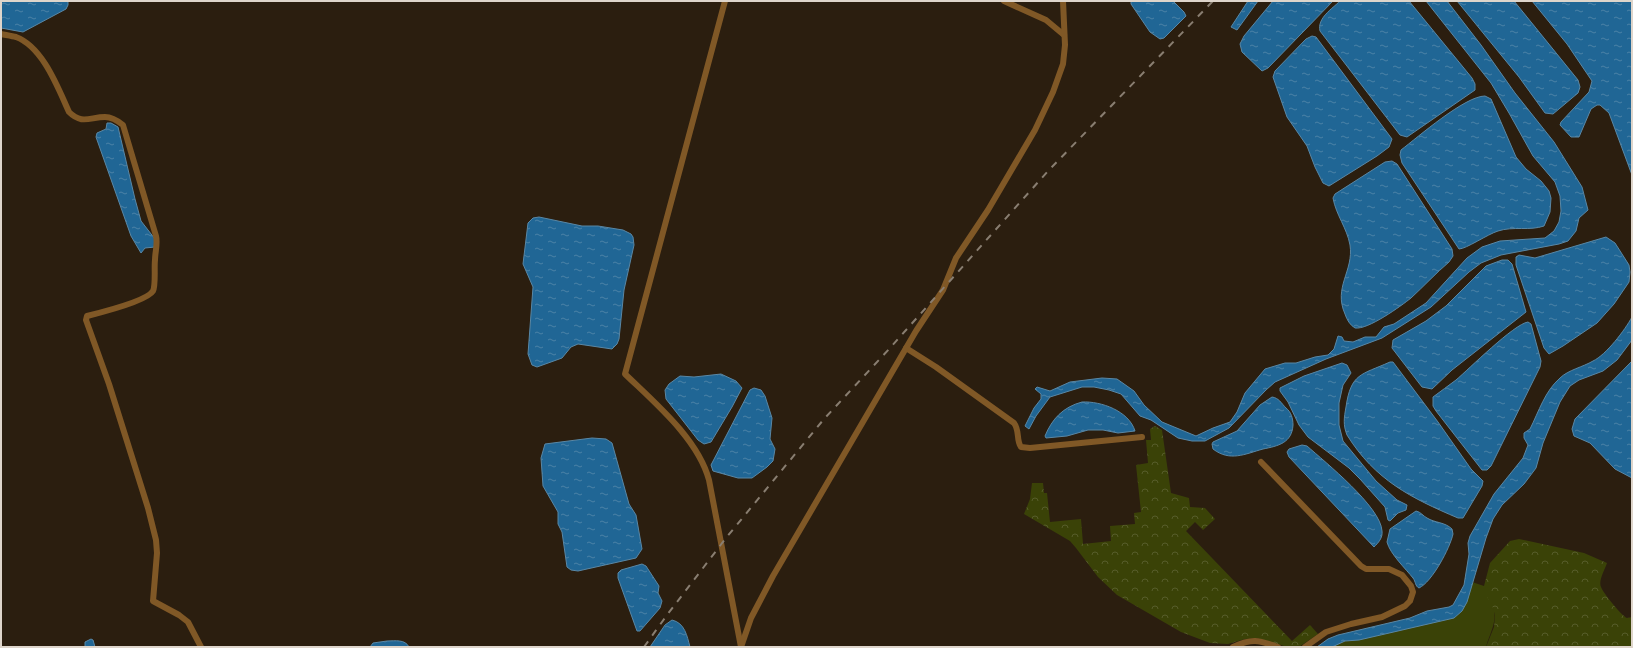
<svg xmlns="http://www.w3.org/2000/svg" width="1633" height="648" viewBox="0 0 1633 648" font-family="Mulish,sans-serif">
  <defs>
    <pattern id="forest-crowns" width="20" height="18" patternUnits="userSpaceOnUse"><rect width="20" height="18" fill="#3a4207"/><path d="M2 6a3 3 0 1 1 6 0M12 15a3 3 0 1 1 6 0" fill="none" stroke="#565c2a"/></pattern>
    <pattern id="water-ripples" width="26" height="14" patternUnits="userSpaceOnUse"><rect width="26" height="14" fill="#206695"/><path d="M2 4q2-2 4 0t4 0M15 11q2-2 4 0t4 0" fill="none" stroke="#4b82a7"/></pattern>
  </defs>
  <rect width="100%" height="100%" fill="#2b1e0f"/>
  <path fill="#3a4207" d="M1472,582l12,4c1,8 6,12 9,20 5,15 -3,27 -7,41h-154l13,-6 14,-1 103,-29z"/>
  <g fill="url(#forest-crowns)">
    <polygon points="1155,426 1162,430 1171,493 1189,498 1190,507 1205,508 1215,519 1203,530 1195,522 1186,531 1292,641 1310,625 1318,634 1299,647 1284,646 1257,638 1245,639 1228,644 1210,643 1181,632 1117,595 1098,577 1076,548 1070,541 1024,514 1030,499 1032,483 1043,483 1044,493 1047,493 1050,522 1081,519 1083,544 1111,541 1110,526 1135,524 1134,513 1141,512 1136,465 1148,463 1146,440 1151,440 1150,429"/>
    <path d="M1519,539l65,14 23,10c-2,6 -9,18 -6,24 2,6 21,29 26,31l5,-1v30h-146l8,-20 1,-12 -3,-10 -8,-13v-6l6,-23 20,-22z"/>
  </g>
  <g fill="url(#water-ripples)" stroke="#5987a5">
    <polygon points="1,1 68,1 68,5 66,9 23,32 1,28"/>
    <polygon points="1131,1 1173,1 1184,12 1186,16 1164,38 1160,39 1150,32 1131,4"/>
    <polygon points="1248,1 1258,1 1237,30 1231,27"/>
    <polygon points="1273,1 1333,1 1268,68 1262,71 1242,52 1240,44 1244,36"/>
    <path d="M1340,1h69l63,77 3,6v6l-68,47 -7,-2 -80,-104c-3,-13 12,-22 20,-30z"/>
    <polygon points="1426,1 1447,1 1481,45 1515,93 1554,142 1582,187 1588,210 1579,218 1576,231 1568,241 1559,244 1501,255 1481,263 1469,272 1431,307 1382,338 1326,359 1275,382 1266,390 1229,428 1205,441 1192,441 1178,438 1151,420 1140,416 1121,394 1109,390 1094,387 1082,387 1050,397 1036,416 1029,429 1025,426 1034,408 1041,399 1041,394 1035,389 1037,387 1050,391 1070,382 1102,378 1117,379 1134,391 1144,405 1162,422 1196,436 1213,428 1230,422 1237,412 1245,393 1265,369 1285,363 1296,363 1315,357 1328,355 1334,349 1338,336 1342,337 1344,341 1353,342 1365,337 1376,337 1384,327 1394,324 1426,303 1467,258 1482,247 1500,241 1545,238 1554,231 1559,222 1561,211 1560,196 1555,182 1533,156 1509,113 1491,83"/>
    <polygon points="1457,1 1514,1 1578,80 1580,87 1578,93 1553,114 1545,113 1519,77"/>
    <polygon points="1532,1 1632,1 1632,175 1609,113 1600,105 1597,105 1591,109 1579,137 1571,137 1560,125 1561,122 1589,92 1592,81 1567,44"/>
    <polygon points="1312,36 1316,37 1392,139 1389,147 1377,156 1329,186 1323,183 1315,167 1307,146 1287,117 1273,77 1275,71 1306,39"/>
    <path d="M1485,96l6,3 25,58 10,12 15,12 8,10 2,7 -1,14 -6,14c-14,5 -31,0 -46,5 -10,3 -32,18 -39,18l-57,-86 -2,-8 1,-5c17,-13 64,-54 84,-54z"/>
    <polygon points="107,123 111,123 118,127 135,199 141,221 155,239 155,247 145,248 141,253 131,236 96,137 97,133 106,129"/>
    <path d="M1392,161l5,3 55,85 1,7 -4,6c-13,11 -25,24 -38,36 -10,8 -43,32 -56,30 -5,-3 -8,-8 -10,-14 -12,-27 9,-43 5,-69 -3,-17 -14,-30 -17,-47l2,-4 50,-32z"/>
    <polygon points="539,217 582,226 598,226 623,230 631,234 633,237 634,245 624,290 619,339 617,344 612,349 578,344 571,347 562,358 537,367 532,365 528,354 533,287 523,264 528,223 533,218"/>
    <polygon points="1606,237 1615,243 1629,265 1630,272 1629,282 1614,304 1597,323 1563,346 1549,354 1544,348 1516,265 1516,257 1519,255 1535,258"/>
    <polygon points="1502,260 1508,260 1512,264 1526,312 1452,370 1432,389 1422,387 1392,348 1393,340 1426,321 1446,306 1486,266"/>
    <path d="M1632,317v23l-15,20 -14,11 -24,9 -9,6 -10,16 -17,41 -7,25 -12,16 -22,21 -9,14 -7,19 -19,64 -5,9 -8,7 -95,22 -14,1 -13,6h-15l11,-8 10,-4 72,-17 17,-7 22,-4 4,-2 11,-20 5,-31 -1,-11 2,-7 24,-42 29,-36 5,-13 -4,-7v-5l6,-4c9,-18 15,-38 30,-51 8,-8 23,-11 33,-17 13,-6 32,-31 39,-44z"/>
    <path d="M1528,322l3,2 10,37 -1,6 -49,99 -4,4h-5l-46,-59 -3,-5v-9c8,-6 15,-11 23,-17 13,-11 58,-56 72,-58z"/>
    <polygon points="1632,361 1632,478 1615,469 1590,443 1574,436 1572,429 1575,419"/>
    <path d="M1390,362h3l45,60 33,47 12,12 -1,5 -19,32h-5c-47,-20 -83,-38 -111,-83 -4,-10 -3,-17 -1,-28 5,-34 15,-32 44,-45z"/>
    <polygon points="1342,363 1347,365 1351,373 1343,385 1339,403 1339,425 1343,441 1376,481 1397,500 1407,505 1406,510 1398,513 1390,521 1388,520 1385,507 1360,479 1349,468 1308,437 1299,425 1288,402 1280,391 1280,388 1304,376"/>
    <polygon points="721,374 736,381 742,388 732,407 711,442 704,444 698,440 666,399 665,390 669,384 680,376 694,377"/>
    <polygon points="754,388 761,390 765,396 772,418 770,439 775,449 773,461 767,467 752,478 738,478 713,471 711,465 750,390"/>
    <path d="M1272,397c7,1 9,6 14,11 5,4 7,10 7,17 -1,18 -15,21 -30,24 -18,5 -33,13 -50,0l-1,-5 1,-2 24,-11 23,-26z"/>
    <path d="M1082,402c19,-1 47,9 53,29l-17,2 -15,-3h-15l-21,6 -21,2 -1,-2c7,-17 18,-29 37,-34z"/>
    <polygon points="592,438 606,439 612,443 629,504 636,515 642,549 636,558 578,571 571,570 567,567 562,532 558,524 558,512 543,486 541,458 545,444"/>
    <path d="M1302,445l5,1c18,16 74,61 75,85 1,7 -4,12 -8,16l-85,-90 -2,-5 2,-3z"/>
    <path d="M1416,511c5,1 7,5 11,7 8,5 18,4 25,11l1,5c-3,14 -21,48 -34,54 -4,-2 -3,-6 -6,-10 -7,-9 -23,-24 -26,-36l3,-13z"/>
    <polygon points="642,564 646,566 659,586 658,593 662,601 660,608 640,631 637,631 618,578 618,573 621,570"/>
    <path d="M672,620c13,3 15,16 18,27h-40l15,-22z"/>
    <polygon points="91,639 93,640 95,647 85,647 85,642"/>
    <path d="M387,641c8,0 18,-2 22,6h-39l3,-4z"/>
  </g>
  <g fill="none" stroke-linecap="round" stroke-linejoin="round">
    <g stroke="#805826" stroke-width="6">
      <path d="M725,1l-100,373c30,29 73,65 84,106l32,167"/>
      <polyline points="1004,1 1046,20 1064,35"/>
      <path d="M1,34c5,1 11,2 15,3 27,10 42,51 53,75 13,13 21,5 36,5 6,0 13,4 18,8l33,111c2,8 -1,16 -1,24 -1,7 1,25 -2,31 -6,10 -54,22 -66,25l-1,4 23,64 39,124 8,32 1,13 -4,48 26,14 9,7 13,25"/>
      <path d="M906,348l30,19 78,56c6,8 2,17 7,24l9,1 112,-11"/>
      <polyline points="1261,462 1361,566 1366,569 1389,569 1402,575 1411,586 1413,592 1410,601 1405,606 1382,617 1351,624 1326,632 1305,647"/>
      <polyline points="741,647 751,618 773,576 916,331 943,290 956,258 988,210 1035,130 1053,92 1063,64 1065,45 1063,1"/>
      <path d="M1233,647c19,-9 25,-7 45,0"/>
    </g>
    <polyline stroke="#897e71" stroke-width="2" stroke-dasharray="7 7" stroke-linecap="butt" points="644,647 667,615 726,538 824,419 890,348 1048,171 1213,1"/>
  </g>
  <rect width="1633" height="648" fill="none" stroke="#ded5cb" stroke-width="4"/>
</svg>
